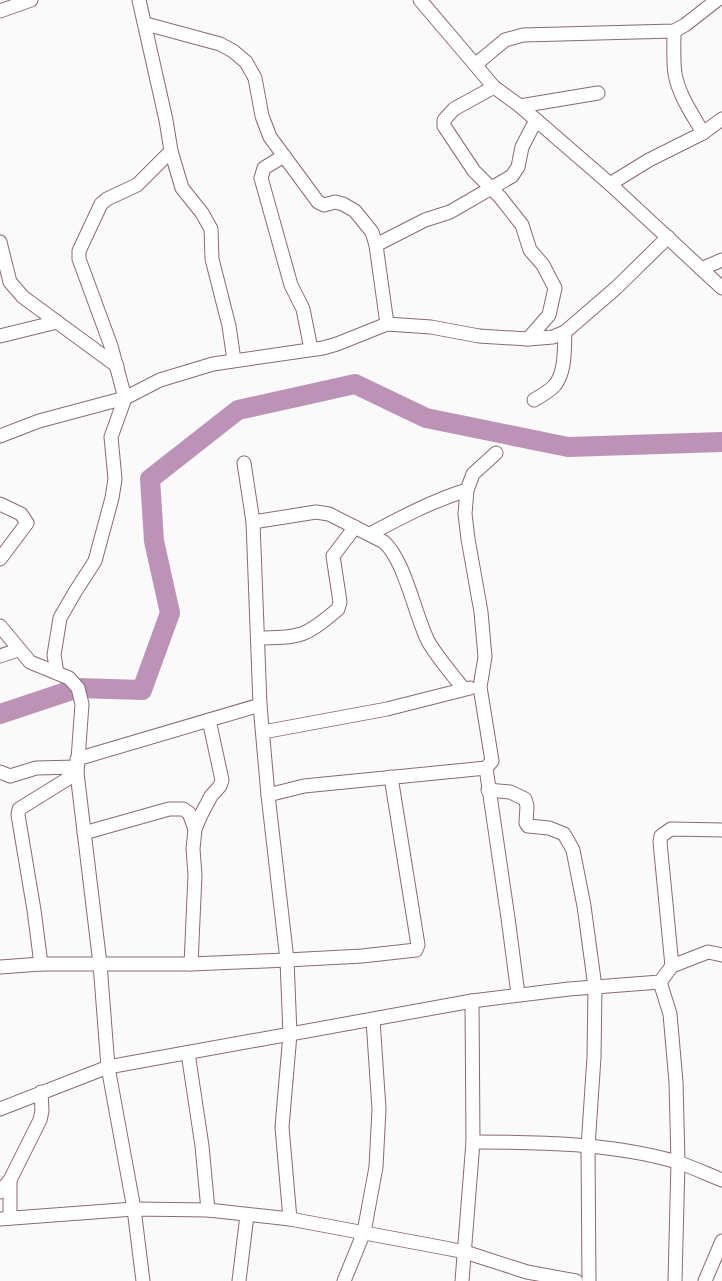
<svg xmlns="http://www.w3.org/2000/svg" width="722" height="1281" viewBox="0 0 722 1281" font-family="'Roboto Serif',serif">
  <rect width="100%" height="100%" fill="#fafafa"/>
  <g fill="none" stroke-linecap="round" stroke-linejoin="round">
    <polyline stroke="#bc92b6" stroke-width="20" points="0,714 78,688 142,690 170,613 154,541 150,479 238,410 355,384 426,418 568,447 722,442"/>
    <g stroke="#8a6b6d" stroke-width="15">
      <g id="minor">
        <polyline points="139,0 166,120 171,151 182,188 202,213 211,229 212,259 229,326 234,360"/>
        <polyline points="420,0 494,87 520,106 610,184 722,288"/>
        <polyline points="0,11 31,0"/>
        <polyline points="146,24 220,44 233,51 246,62 255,78 262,116 270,137 318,202 324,205 335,202 343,204 355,211 372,232 376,245 387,324"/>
        <path d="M674,31c0,14 -1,30 1,43 4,22 18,41 28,59"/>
        <polyline points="475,65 505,40 523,35 674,31 685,25 717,0"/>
        <polyline points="494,87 454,109 444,120 444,126 474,171 500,197 522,225 530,250 543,265 555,288 549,315 528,339"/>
        <polyline points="520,106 598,93"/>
        <polyline points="284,156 264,168 261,178 291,285 303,309 311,349"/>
        <polyline points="610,184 649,160 703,133 722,119"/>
        <polyline points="0,242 10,282 23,297 117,366"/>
        <polyline points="376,245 425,220 450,212 512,176 518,167 522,147 536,120"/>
        <polyline points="701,269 722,260"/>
        <polyline points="0,336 57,322"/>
        <path d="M534,400c7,-4 16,-9 21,-15 11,-14 9,-37 10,-53"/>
        <polyline points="0,436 39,421 125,398 160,380 213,364 323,348 337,344 387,324 431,327 479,336 528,339 553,337 565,332 616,288 668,237"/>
        <polyline points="244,463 253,522 260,705 268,795 287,960 290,1034 282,1127 290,1219"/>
        <polyline points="0,504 21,514 27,523 0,559"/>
        <path d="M253,522l63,-10 13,2 55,28c21,19 31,73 44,99 9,16 23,32 35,47"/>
        <path d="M370,534c32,-17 62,-33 97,-44"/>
        <polyline points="0,626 30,662 69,678 78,688 82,704 77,773 100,964 108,1067 134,1209 143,1281"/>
        <path d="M258,638c43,-1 46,0 80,-29l2,-7 -7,-46 22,-29"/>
        <polyline points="0,656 18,650"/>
        <polyline points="57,673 54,655 60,618 75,592 95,561 112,498 115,479 111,437 125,398 111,346 79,259 79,251 101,204 107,199 137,185 171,151"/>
        <polyline points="263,732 387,709 470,688"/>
        <polyline points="77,759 260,705"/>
        <polyline points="486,768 508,918 518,994"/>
        <polyline points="0,772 10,776 36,768 77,767"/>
        <polyline points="488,790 510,792 525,799 527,806 526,823 528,826 549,828 564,834 573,850 584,906 595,987 594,1057 588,1147 589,1281"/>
        <polyline points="268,795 304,786 486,768 492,761 480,687 485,657 481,612 468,539 465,514 467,490 473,474 496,453"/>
        <polyline points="84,833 169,809 183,809 189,813 195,829"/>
        <polyline points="41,964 34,910 18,815 19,809 77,773"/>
        <polyline points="191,964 195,875 193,849 195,829 201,815 211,796 220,786 222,780 209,720"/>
        <polyline points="672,966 660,842 661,836 671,829 722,830"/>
        <polyline points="0,967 41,964 191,964 287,960 362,956 416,950 418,945 391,777"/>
        <polyline points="660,982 670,1014 676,1082 678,1162 675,1281"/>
        <polyline points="188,1053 202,1146 208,1210"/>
        <polyline points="0,1109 108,1067 472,1001 569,989 660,982 672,966 708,952 722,955"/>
        <path d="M473,1142c67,0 139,1 204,20 15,5 30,12 45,18"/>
        <polyline points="10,1180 10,1218"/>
        <polyline points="0,1192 10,1180 40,1120 42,1111 41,1092"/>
        <polyline points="0,1219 134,1209 208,1210 290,1219 445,1248 465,1252 527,1272 576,1281"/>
        <polyline points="239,1281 247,1215"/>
        <polyline points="344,1281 364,1232 376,1167 379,1109 373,1020"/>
        <polyline points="462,1281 473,1142 472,1001"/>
        <polyline points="705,1281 722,1241"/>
      </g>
    </g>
    <use href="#minor" stroke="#fff" stroke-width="13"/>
  </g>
</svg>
